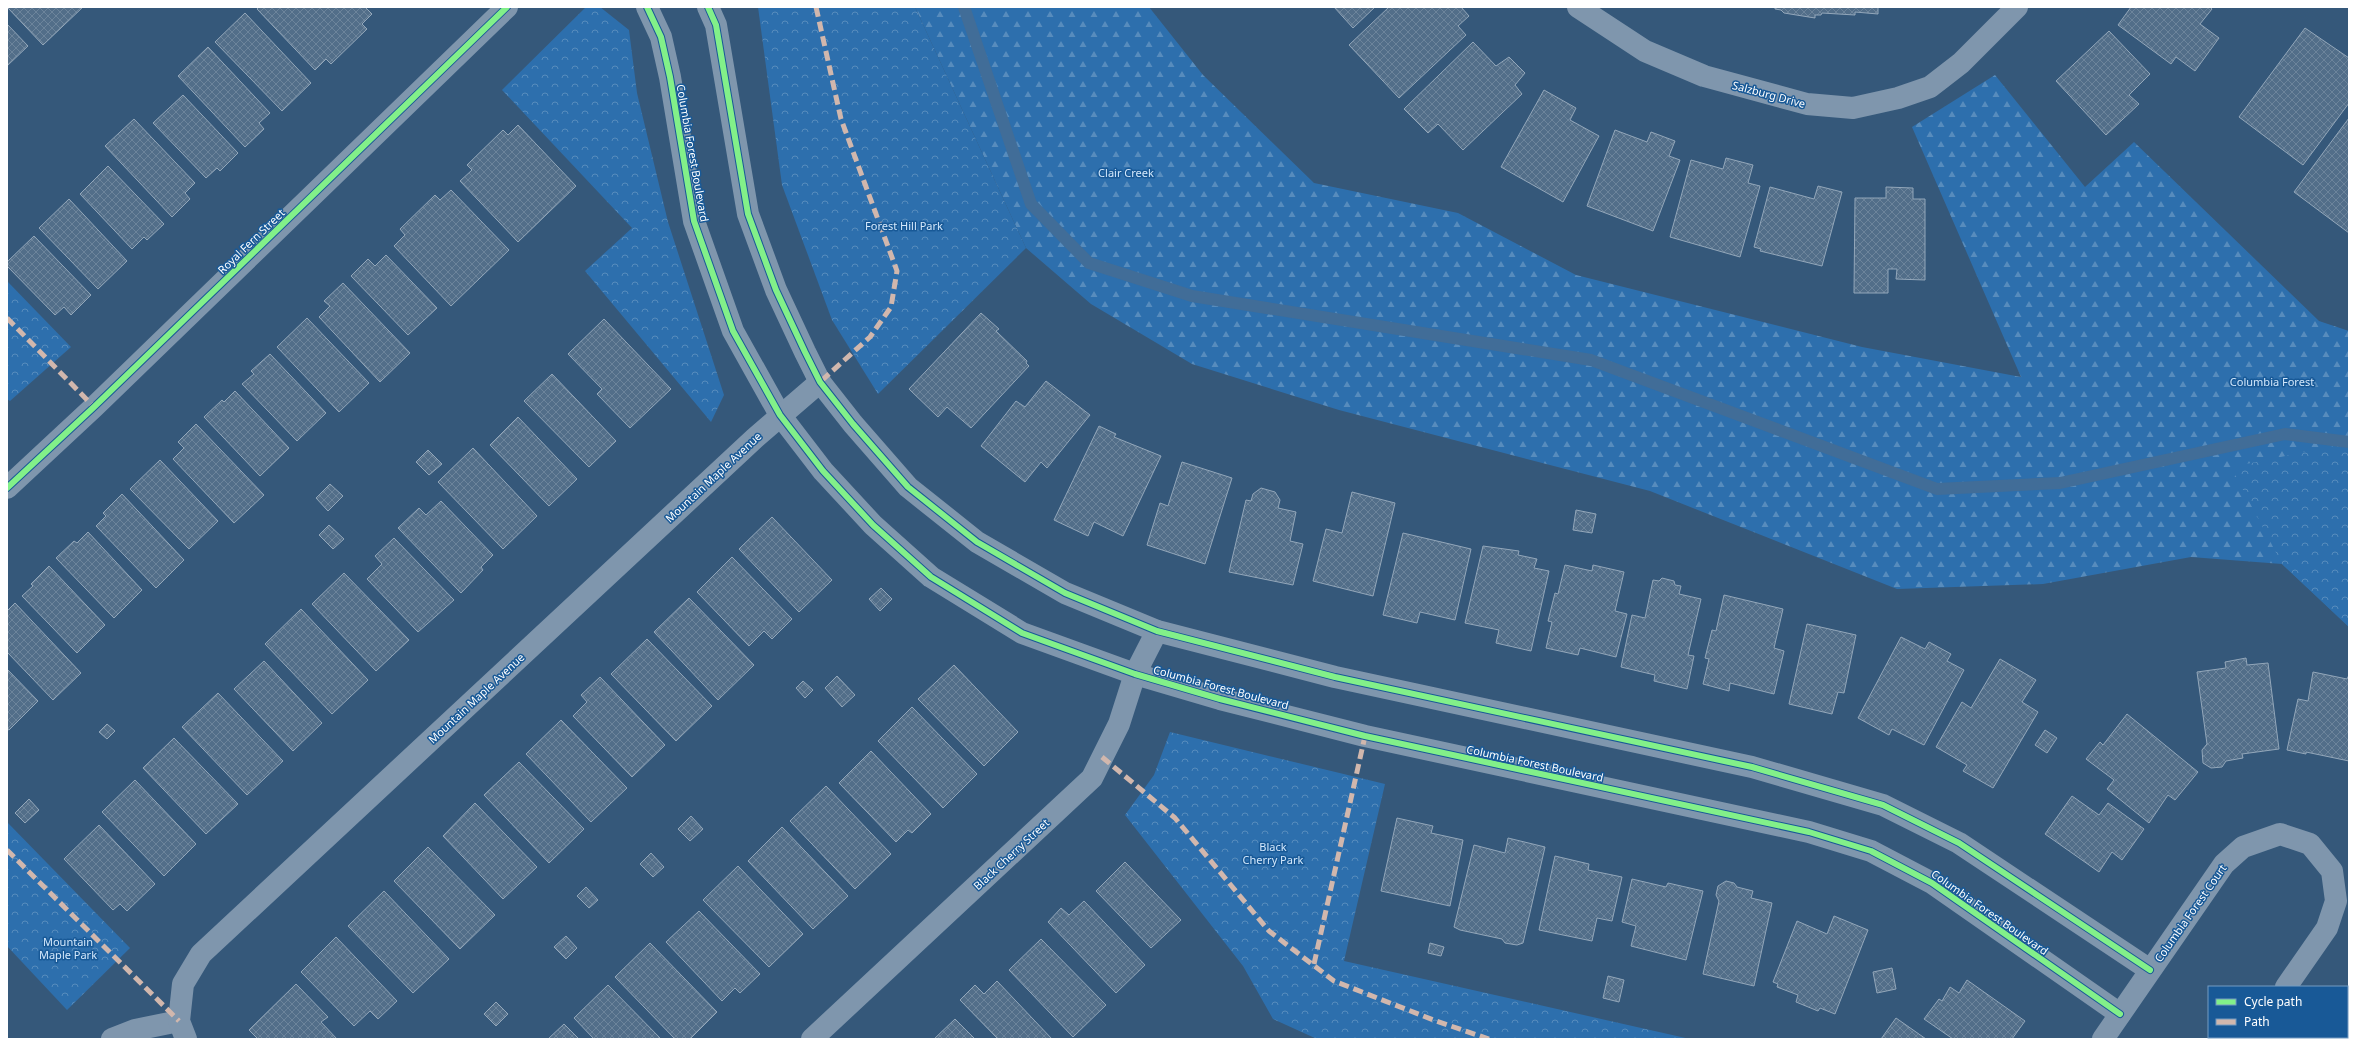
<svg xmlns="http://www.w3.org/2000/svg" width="2356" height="1046" viewBox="0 0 2356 1046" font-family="'Noto Sans',sans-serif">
  <defs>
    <pattern id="forest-firs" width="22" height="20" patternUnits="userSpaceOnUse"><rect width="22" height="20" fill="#2d6fad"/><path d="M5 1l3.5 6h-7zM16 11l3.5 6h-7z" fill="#578cbd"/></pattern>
    <pattern id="park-crowns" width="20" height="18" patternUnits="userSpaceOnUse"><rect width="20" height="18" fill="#2d6fad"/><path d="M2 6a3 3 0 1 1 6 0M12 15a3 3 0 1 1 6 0" fill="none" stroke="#578cbd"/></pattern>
    <pattern id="building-cross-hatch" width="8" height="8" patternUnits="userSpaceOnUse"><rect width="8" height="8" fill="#526e89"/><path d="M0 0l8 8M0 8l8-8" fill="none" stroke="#6c849b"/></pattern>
  </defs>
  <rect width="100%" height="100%" fill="#35587a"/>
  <polygon fill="url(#forest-firs)" points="915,7 1149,7 1203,75 1314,183 1458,213 1576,275 1862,347 2021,377 1912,127 1995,75 2085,187 2134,142 2319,321 2349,331 2349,627 2282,564 2191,557 2043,584 1897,589 1650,491 1339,410 1192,364 1091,304 1026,248"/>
  <g fill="url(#park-crowns)">
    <polygon points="586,7 600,7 629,30 637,93 668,222 724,395 711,422 585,271 632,228 502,90"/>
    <polygon points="758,7 915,7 1026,248 878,394 832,320 782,185"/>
    <polygon points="7,281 71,347 10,401 7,399"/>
    <polygon points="2349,443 2349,627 2282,564 2231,467"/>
    <polygon points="1170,732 1385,784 1344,961 1690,1039 1317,1039 1273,1019 1243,966 1125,815 1154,775"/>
    <polygon points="7,822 130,948 67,1010 7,946"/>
  </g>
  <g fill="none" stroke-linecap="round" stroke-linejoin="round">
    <polyline stroke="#416d98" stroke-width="12" points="964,7 1031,204 1089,263 1192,296 1591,360 1937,489 2060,483 2285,434 2349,442"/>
  </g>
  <g fill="url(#building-cross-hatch)" stroke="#93a7ba">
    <polygon points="7,7 83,7 43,45"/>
    <polygon points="259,7 365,7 372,14 362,24 367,29 331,64 326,59 315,70 257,9"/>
    <polygon points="1334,7 1375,7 1353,28"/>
    <polygon points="1389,7 1461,7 1469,16 1458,26 1466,35 1399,98 1349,45"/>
    <polygon points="1775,7 1878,7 1878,14 1855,12 1855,15 1822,13 1821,15 1815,15 1815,18 1784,13 1781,10 1775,9"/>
    <polygon points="2131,7 2210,7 2212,9 2200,24 2219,38 2195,71 2176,57 2171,64 2118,25"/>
    <polygon points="245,13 311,83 282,111 215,42"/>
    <polygon points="7,24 28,46 7,66"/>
    <polygon points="2305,28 2349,58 2349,103 2303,165 2239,117"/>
    <polygon points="2109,31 2150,74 2129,95 2139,104 2106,135 2056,81"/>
    <polygon points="1473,42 1496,66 1509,57 1525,73 1515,85 1522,94 1463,150 1438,124 1428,133 1404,109"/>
    <polygon points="208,47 270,113 259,123 264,129 245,147 178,76"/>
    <polygon points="1544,90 1576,108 1570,120 1599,136 1563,202 1501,167"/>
    <polygon points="183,95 238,153 220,171 217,168 206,178 153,123"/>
    <polygon points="2349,118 2349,233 2294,192"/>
    <polygon points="134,119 195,183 185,193 190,199 172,217 105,146"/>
    <polygon points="518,125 576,186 518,242 460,181 472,170 467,165 503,130 508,135"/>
    <polygon points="1615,130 1647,142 1651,132 1675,141 1669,156 1680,160 1653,231 1587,206"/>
    <polygon points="1726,158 1753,165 1748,183 1760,186 1740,257 1670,237 1691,160 1723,169"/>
    <polygon points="108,166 164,224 147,240 144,237 132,249 80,194"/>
    <polygon points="1818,186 1842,192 1822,266 1760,251 1761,249 1754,247 1770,187 1814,199"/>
    <polygon points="1886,187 1913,188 1913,199 1925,199 1925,280 1896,279 1897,269 1888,269 1888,293 1854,293 1855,198 1886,198"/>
    <polygon points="451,190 509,250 451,306 394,246 405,235 400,229 435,195 440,200"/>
    <polygon points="69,199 127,261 98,289 39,228"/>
    <polygon points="34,236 91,295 71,315 64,307 55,315 7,266 7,262"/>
    <polygon points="386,255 437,308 408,335 351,276 368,259 375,266"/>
    <polygon points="343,283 410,353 380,382 319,317 330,306 324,301"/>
    <polygon points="981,313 999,329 996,331 1027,361 1026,363 1029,366 971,428 947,407 938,417 909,389"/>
    <polygon points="307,318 369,383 339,412 277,347"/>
    <polygon points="604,319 671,389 630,428 597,394 602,389 568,354"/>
    <polygon points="270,354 326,413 297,441 242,384 254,374 251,371"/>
    <polygon points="552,374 616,441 589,467 524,401"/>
    <polygon points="1046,381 1090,415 1047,468 1041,462 1025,482 981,446 1016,401 1025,407"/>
    <polygon points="235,391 289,448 260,476 204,417 222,400 224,402"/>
    <polygon points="518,417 577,479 549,506 490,445"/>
    <polygon points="196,424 264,495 234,523 173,459 184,448 178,442"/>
    <polygon points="1099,426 1116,434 1114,437 1161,456 1123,536 1094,522 1088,536 1054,520"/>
    <polygon points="473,448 537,516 503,549 438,482"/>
    <polygon points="428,450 442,464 429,475 416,462"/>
    <polygon points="160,460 218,521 189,549 130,489"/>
    <polygon points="1182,462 1232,478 1205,564 1147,545 1160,503 1168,506"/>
    <polygon points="330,484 343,496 328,511 316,498"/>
    <polygon points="1261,488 1275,492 1280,500 1278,508 1296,512 1290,541 1303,544 1293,585 1229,572 1246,500 1251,501 1253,494"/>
    <polygon points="1352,492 1395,503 1373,596 1313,581 1326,529 1342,533"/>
    <polygon points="122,494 184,560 156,588 96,526 106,516 103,513"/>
    <polygon points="441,501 493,555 481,567 483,570 461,593 398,528 419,508 426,515"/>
    <polygon points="1576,510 1596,514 1592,533 1573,530"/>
    <polygon points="772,517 832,580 799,612 739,549"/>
    <polygon points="329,525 344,539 333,549 319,535"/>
    <polygon points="88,532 142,590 114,618 56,558 74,541 77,543"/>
    <polygon points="1403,533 1471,549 1455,620 1420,612 1417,623 1383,615"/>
    <polygon points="394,538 454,600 418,632 367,579 382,564 375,556"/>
    <polygon points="1483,546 1519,551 1518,555 1537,559 1534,568 1549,571 1531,651 1496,643 1499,630 1465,623"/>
    <polygon points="732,557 792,619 772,639 764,631 749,646 697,592"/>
    <polygon points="1565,565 1592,571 1593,565 1624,572 1615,611 1627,614 1616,657 1580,648 1578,655 1546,648 1552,622 1548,621 1555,593 1558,594"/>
    <polygon points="49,566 105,625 77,653 22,596 33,586 31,584"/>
    <polygon points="344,573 409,640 376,671 312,604"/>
    <polygon points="1662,578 1674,581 1675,585 1681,586 1679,594 1701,599 1688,655 1694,656 1687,689 1654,681 1655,675 1621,667 1632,615 1645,618 1653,580 1659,581"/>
    <polygon points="881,588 892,599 880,611 869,599"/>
    <polygon points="1724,595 1783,609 1774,648 1784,651 1774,694 1730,683 1729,691 1703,684 1709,659 1705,658 1712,630 1716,631"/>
    <polygon points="689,598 754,665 718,700 654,632"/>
    <polygon points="15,603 81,673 53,700 7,652 7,611"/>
    <polygon points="301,609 368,680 332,714 265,644"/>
    <polygon points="1807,624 1856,635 1844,693 1838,692 1832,714 1789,704"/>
    <polygon points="1901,637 1925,649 1929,642 1951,654 1947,661 1964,670 1924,745 1892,729 1889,735 1858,718"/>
    <polygon points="647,639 712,706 676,741 611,674"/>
    <polygon points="2246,658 2247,665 2268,663 2279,749 2242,754 2243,758 2226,761 2222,767 2211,768 2203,763 2202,750 2207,744 2197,672 2226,668 2225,662"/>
    <polygon points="2000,659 2036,680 2022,702 2038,712 1993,788 1963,771 1967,765 1936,747 1962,702 1971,708"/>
    <polygon points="264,661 322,723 293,751 234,689"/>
    <polygon points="954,665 1018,732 984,766 918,699"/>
    <polygon points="7,669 38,701 9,730 7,729"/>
    <polygon points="2313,672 2347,679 2349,675 2349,761 2306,752 2306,754 2287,750 2298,699 2308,701"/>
    <polygon points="837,676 855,695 842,707 825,688"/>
    <polygon points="600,677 665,745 632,777 573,716 587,702 581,695"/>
    <polygon points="803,681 813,690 805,698 796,688"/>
    <polygon points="218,693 283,761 247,795 182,727"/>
    <polygon points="912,707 977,774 943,808 878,741"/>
    <polygon points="2127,714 2198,772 2175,800 2168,795 2149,823 2107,789 2114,780 2086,759 2100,742 2103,745"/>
    <polygon points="561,720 627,788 591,822 526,754"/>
    <polygon points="107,724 115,731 107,739 99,732"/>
    <polygon points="2045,730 2057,738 2047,753 2035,745"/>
    <polygon points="174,738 238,804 206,834 143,768"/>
    <polygon points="871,751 931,814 912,833 908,830 896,842 839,783"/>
    <polygon points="519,762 584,829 549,863 484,795"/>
    <polygon points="135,780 196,844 164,876 102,812"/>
    <polygon points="826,786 891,854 855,889 790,821"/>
    <polygon points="2072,796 2099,815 2108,803 2144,829 2122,860 2112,852 2099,872 2045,834"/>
    <polygon points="29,799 39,810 25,823 15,813"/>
    <polygon points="475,803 537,867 503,899 443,836"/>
    <polygon points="691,816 703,829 690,841 678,829"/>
    <polygon points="1397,818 1433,826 1431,833 1463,840 1450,906 1381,891"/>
    <polygon points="99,825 155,884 127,911 120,904 113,910 64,859"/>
    <polygon points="782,827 848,896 813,929 748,861"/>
    <polygon points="1508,838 1545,847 1523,943 1517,945 1505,943 1502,939 1460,930 1454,927 1474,845 1505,853"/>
    <polygon points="428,847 495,915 460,949 394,881"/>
    <polygon points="651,853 664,867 653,877 640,864"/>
    <polygon points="1555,856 1589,864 1588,870 1622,877 1612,921 1597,918 1592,941 1539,930"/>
    <polygon points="1125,862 1181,920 1151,948 1096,891"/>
    <polygon points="738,866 803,934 769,967 703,900"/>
    <polygon points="1632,879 1666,887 1668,883 1703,891 1686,960 1631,946 1636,926 1622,922"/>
    <polygon points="1726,881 1734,883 1737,887 1753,891 1751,898 1772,903 1754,986 1703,974 1719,901 1716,895 1718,886"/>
    <polygon points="586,887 598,900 589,908 577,896"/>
    <polygon points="384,891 449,959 413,993 348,926"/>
    <polygon points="1084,901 1145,965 1116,993 1048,922 1061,908 1069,915"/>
    <polygon points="699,911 760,974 740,993 735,988 722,1001 666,942"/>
    <polygon points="1834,916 1868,930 1835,1014 1820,1008 1818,1011 1796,1002 1798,995 1777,987 1778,984 1773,982 1797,921 1827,934"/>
    <polygon points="566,936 577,948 566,959 554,947"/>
    <polygon points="336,937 397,1001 378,1019 370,1011 354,1026 301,972"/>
    <polygon points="1041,939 1106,1005 1073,1037 1009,970"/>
    <polygon points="650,943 717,1012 690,1039 675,1039 615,977"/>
    <polygon points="1430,943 1444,947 1441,956 1428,953"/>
    <polygon points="1892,968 1896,989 1877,993 1873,972"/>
    <polygon points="1608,976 1624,980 1619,1002 1603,998"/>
    <polygon points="1967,980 2025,1021 2012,1039 1953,1039 1924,1019 1939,999 1942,1001 1950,987 1959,993"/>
    <polygon points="997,981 1052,1039 998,1039 960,1000 975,985 984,994"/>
    <polygon points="296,984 328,1017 321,1022 337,1039 258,1039 249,1030"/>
    <polygon points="608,985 661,1039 594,1039 574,1018"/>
    <polygon points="496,1002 508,1014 496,1026 484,1014"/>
    <polygon points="1896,1018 1926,1039 1881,1039"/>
    <polygon points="955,1019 975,1039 934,1039"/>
    <polygon points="564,1024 579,1039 548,1039"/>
    <polygon points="2349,1029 2349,1039 2333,1039 2335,1037 2347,1037"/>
  </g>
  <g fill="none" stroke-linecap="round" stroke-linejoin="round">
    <polyline stroke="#7f96ad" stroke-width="22" points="112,1039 135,1030 179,1021"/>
    <g stroke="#7f96ad" stroke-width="22">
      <polyline points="647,7 661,37 670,77 694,221 733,331 780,415 823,471 873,525 931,577 1022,633 1135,674 1220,699 1365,736 1809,832 1871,851 1932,883 2120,1014"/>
      <polyline points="708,7 716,25 748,214 776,290 805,352 820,382 853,424 908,487 977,542 1065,593 1157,631 1335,677 1752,767 1883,805 1959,843 2150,970"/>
      <polyline points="1578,7 1645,51 1704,76 1807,104 1853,108 1898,98 1930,87 1961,63 2017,7"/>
      <polyline points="7,488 94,407 507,7"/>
      <polyline points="186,1039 179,1021 183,984 201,954 755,438 820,382"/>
      <polyline points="812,1039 1092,778 1119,724 1135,674 1157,631"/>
      <polyline points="2103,1039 2224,864 2243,847 2280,834 2310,844 2332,871 2336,901 2327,928 2286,987"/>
      <polyline points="2251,1039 2252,1037"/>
    </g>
    <g stroke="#d1b7ad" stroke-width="5" stroke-dasharray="10 5" stroke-linecap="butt">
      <polyline points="816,7 841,119 897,271 891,307 870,337 820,382"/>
      <polyline points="7,318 94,407"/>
      <polyline points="1102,757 1175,818 1269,931 1334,981 1436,1021 1489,1039"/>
      <polyline points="7,850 179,1021"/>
      <polyline points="1314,964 1365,736"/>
    </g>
    <g stroke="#185997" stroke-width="8">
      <g id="cycleway">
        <polyline points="647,7 661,37 670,77 694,221 733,331 780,415 823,471 873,525 931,577 1022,633 1135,674 1220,699 1365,736 1809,832 1871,851 1932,883 2120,1014"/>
        <polyline points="708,7 716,25 748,214 776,290 805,352 820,382 853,424 908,487 977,542 1065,593 1157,631 1335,677 1752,767 1883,805 1959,843 2150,970"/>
        <polyline points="7,488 94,407 507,7"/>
      </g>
    </g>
    <use href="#cycleway" stroke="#82f089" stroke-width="6"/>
  </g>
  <g text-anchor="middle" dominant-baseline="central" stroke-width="3" stroke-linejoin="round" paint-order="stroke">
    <g font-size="11" fill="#fff" stroke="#185997">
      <text transform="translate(1769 94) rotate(15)">Salzburg Drive</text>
      <text transform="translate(693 153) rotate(80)">Columbia Forest Boulevard</text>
      <text transform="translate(251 241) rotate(-44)">Royal Fern Street</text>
      <text transform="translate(713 477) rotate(-43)">Mountain Maple Avenue</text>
      <text transform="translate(1221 687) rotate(15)">Columbia Forest Boulevard</text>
      <text transform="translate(476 698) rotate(-43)">Mountain Maple Avenue</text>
      <text transform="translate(1535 763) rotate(12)">Columbia Forest Boulevard</text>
      <text transform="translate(1011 854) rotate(-43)">Black Cherry Street</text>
      <text transform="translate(1990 912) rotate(35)">Columbia Forest Boulevard</text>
      <text transform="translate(2190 913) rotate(-55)">Columbia Forest Court</text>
    </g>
    <g font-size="11" fill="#d3e8fc" stroke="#185997">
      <text x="1126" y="172">Clair Creek</text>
      <text x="904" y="225">Forest Hill Park</text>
      <text x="2272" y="381">Columbia Forest</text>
      <text x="1273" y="846">Black<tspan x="1273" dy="13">Cherry Park</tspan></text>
      <text x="68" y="941">Mountain<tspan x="68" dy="13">Maple Park</tspan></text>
    </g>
  </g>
  <rect width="2356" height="1046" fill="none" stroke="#ffffff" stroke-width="16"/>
  <rect x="2208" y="986" width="140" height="52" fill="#185997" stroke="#749bc1"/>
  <rect x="2216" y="999" width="20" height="6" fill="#82f089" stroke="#749bc1"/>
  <text x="2244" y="1006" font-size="12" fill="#ffffff">Cycle path</text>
  <rect x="2216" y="1019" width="20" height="6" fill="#d1b7ad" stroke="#749bc1"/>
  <text x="2244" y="1026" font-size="12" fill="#ffffff">Path</text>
</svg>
